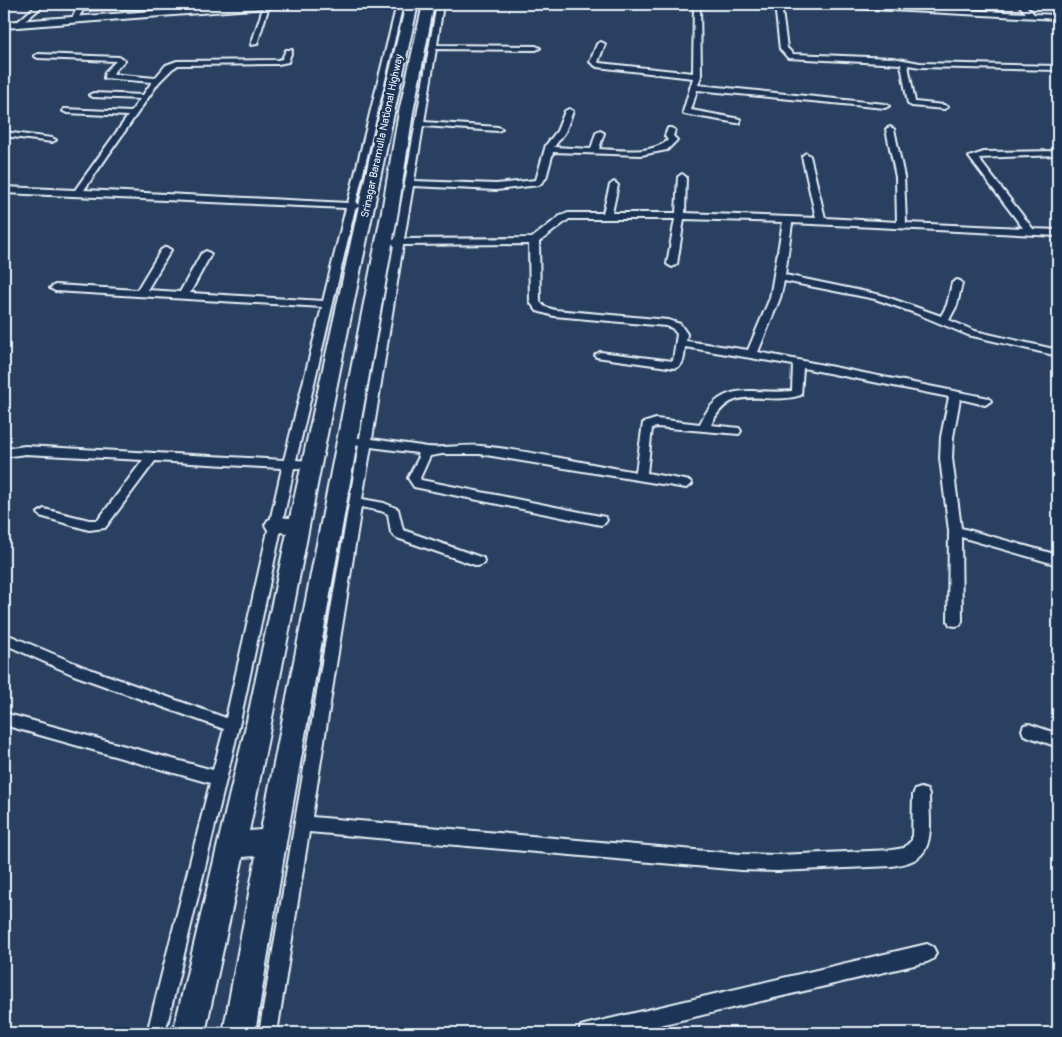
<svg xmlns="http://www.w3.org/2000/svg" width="1062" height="1037" viewBox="0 0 1062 1037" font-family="Pangolin,sans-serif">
  <rect width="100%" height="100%" fill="#294061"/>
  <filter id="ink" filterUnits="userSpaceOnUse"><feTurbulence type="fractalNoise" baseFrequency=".02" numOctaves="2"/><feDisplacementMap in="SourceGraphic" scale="10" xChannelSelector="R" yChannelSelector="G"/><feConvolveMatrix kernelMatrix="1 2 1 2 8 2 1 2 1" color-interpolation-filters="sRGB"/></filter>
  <g filter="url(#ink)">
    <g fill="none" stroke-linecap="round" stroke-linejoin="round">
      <g stroke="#e8f1f8" stroke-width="4">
        <g id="minor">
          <polygon points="38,4 45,4 19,26 15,26 15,24"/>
          <polygon points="136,4 156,5 153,7 83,10 76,22 71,21 77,8"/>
          <polygon points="397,4 403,4 356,203 360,206 355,209 296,460 311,461 317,465 311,469 294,468 239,726 165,1033 147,1033 210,783 4,725 4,713 213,770 224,729 74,675 4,644 4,633 84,667 226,718 282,468 155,461 105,528 89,530 40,516 38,513 44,509 89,520 98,520 143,460 25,454 4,457 4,449 25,446 284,460 322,307 55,291 50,288 55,285 137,290 161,250 166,247 171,250 147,290 180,292 201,254 206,251 211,254 190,293 323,301 346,208 4,193 4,187 75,190 128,116 67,113 63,111 64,109 131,112 140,99 93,97 89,95 93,93 143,95 152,82 104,78 105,72 116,61 38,58 34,56 38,54 119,57 125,60 112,74 155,78 166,65 177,61 278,60 282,59 286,50 292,50 288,62 278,64 178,65 172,69 159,82 84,190 348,203"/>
          <path d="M437,4h6l-6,41 99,1 4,2 -4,2 -100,-1 -12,73 74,5 4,2 -4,2 -75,-5 -9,55 82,3 40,-4 10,-35 11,-14 8,-20 4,-2 4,2 -8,21 -11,15 37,2 5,-16 4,-2 4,2 -5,16c21,1 53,6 69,-9l-3,-4 3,-8h3l4,2 -2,6 4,4 -10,10 -26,5 -88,-3 -7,26 -7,7 -43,5 -83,-4 -9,53 128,-1 28,-22 8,-3h35l7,-28 4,-3 4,3 -6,28h64l2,-36 4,-3 4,3 -1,36 131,5 -14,-62 4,-3 4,3 15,62 72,4 -1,-45 -10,-48 4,-2 4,2 10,48 2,46 117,5 -54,-71 15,-5 74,-1v4l-80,3 55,71 25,1v6l-266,-13 -7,52 96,20 60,21 6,-11 5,-22 5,-3 3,1 2,2 -5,22 -8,15 26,11 83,19v6l-90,-21 -53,-22 -40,-14 -91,-18 -4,17 -22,54 231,46 2,3 -6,4 -25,-6 -7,38 -1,21 9,70 97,27v10l-97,-28 1,84 -2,4 -5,1 -5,-1 -2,-4 1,-90 -9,-73 1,-21 8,-40 -146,-29 -2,27c-35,12 -69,-15 -90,30l28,3 2,3 -2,3 -82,-7 -5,1 -5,45 43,8 2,3 -6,4 -206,-34h-38l-12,2 -10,22 1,2 184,37 2,3 -2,3 -4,2 -187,-38 -6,-9 11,-21 -2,-4 -46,-6 -9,52 22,4 14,6 5,21 80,28 1,3 -1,3 -5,2 -81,-28 -6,-5 -3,-19 -7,-3 -20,-4 -49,310 429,37 37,1 114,-5 12,-2 8,-8 1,-45 2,-5 6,-2 6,2 2,5c0,17 5,46 -7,59 -7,8 -20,10 -30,12l-114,5 -37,-1 -432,-38 -32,201h-18l100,-588 -6,-1 -2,-3 2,-3h7l34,-193 -5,-3 6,-3zM569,219h106l-8,45 5,3 5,-3 7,-45 99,3 -13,76 -22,52 -62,-9 1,-7 -7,-10 -12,-4 -113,-10 -10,-3 -5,-5 -1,-60zM529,244l1,58 7,9 17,5 112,10 6,2 5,6 -4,27 -73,-9 -5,3 1,2 79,11c10,-2 9,-13 10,-21l108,18 -1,26c-40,4 -71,-13 -92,33l-44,-5 -13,4 -7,49c-52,-9 -104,-21 -155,-26 -19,-2 -45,4 -60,0l-49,-7 31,-194z"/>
          <polygon points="694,4 700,4 701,76 698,85 885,104 889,106 885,108 697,90 691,110 740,119 740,123 737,123 684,114 683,112 693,78 597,67 590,62 597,44 601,42 605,44 598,62 599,63 693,73"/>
          <polygon points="775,4 781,4 787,48 793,54 893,58 920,63 1058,66 1058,70 920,67 908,65 915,102 944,105 948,107 944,109 912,106 908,104 901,64 788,58 780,49"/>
          <polygon points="813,4 848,4 1026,13 1018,4 1024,4 1034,14 1058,15 1058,19 816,6"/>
          <polygon points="264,5 269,6 257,44 251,45"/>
          <polygon points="4,132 52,138 56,140 52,142 4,136"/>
          <polygon points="1029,724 1058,734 1058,747 1024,735 1022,730 1024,725"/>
          <polygon points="927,944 933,947 936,953 933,959 927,962 626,1033 579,1033 581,1026 588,1024"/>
        </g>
      </g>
      <g stroke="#e8f1f8" stroke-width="4">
        <polygon id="tertiary" points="248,4 283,4 279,7 4,28 4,22"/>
      </g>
      <g stroke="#e8f1f8" stroke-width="4">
        <path id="trunk" d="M406,4h12c-34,153 -67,307 -97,461 -24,121 -46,244 -72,366l12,-1 121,-619 17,-99 24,-108h11l-21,108 -15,99 -112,632 -31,190h-32l33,-177 -13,1 -38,176h-32l72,-303 42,-197 -19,-3 -3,-5 3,-5 8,-3 14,1 86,-389z"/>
      </g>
      <use href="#minor" fill="#1d3557" fill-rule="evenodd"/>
      <use href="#tertiary" fill="#1d3557" fill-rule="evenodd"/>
      <use href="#trunk" fill="#1d3557" fill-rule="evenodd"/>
    </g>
  </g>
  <g text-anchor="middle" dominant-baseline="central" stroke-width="5" stroke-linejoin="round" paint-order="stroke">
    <g font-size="11" fill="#e8f1f8" stroke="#1d3557">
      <text transform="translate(382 136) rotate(-78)">Srinagar Baramulla National Highway</text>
    </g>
  </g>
  <rect width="1062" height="1037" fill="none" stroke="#1d3557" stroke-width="20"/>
  <rect x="10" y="10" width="1042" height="1017" fill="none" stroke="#e8f1f8" stroke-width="2" filter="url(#ink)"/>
</svg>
